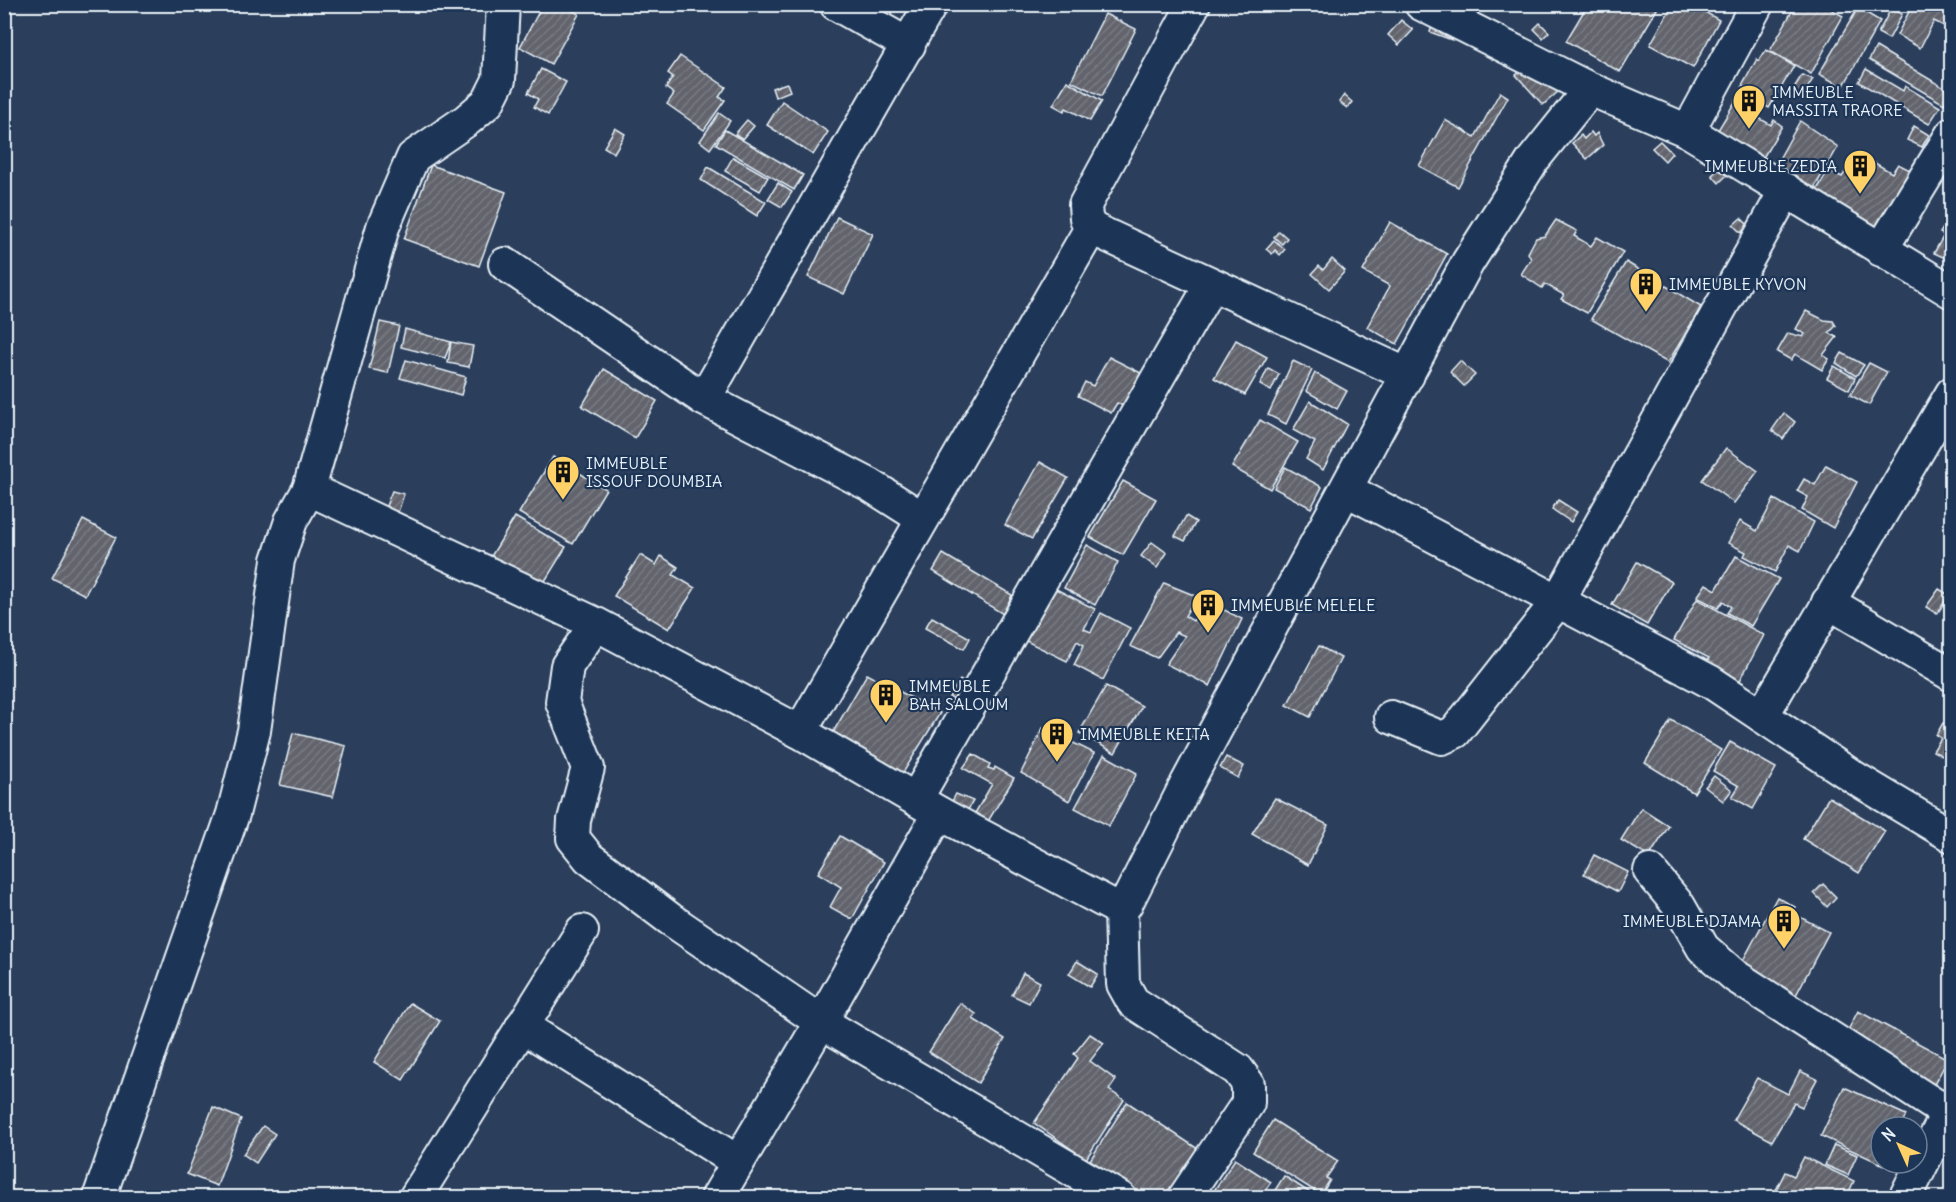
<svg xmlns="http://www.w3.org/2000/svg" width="1956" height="1202" viewBox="0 0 1956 1202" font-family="Delius,sans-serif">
  <defs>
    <pattern id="building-hatch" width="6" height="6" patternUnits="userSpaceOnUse" patternTransform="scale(1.5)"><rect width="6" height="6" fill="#62646c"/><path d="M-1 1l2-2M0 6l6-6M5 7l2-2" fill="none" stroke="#787b82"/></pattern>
  </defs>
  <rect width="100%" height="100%" fill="#2b3e5b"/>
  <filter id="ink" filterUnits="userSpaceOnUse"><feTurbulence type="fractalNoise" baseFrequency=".0167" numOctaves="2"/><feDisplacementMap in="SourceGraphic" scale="12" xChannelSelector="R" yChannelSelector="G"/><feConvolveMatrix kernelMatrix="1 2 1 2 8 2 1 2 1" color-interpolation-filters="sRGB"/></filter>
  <g filter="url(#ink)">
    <g fill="url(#building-hatch)" stroke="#e8f1f8" stroke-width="1.5">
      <polygon points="543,4 561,4 579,14 551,64 520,47"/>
      <polygon points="852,4 886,4 894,9 887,23"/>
      <polygon points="1498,4 1513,4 1508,11"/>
      <polygon points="1588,4 1660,4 1620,72 1566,41"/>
      <polygon points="1673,4 1691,4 1719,20 1693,68 1650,45"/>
      <polygon points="1796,4 1822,4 1843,16 1811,74 1770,51"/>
      <polygon points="1913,4 1952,4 1952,30 1934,21 1920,48 1897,35"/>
      <polygon points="1858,8 1880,21 1843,87 1819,74"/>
      <polygon points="1891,9 1902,14 1889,39 1878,33"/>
      <polygon points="1105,14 1136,29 1102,96 1071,81"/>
      <polygon points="1401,20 1413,30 1399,45 1388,35"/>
      <polygon points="1434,21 1456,28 1452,40 1430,32"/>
      <polygon points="1540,23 1549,32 1543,38 1534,29"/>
      <polygon points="1876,47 1951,92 1944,104 1869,60"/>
      <polygon points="1766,50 1794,66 1769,108 1742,93 1744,87 1742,86 1757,59 1759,61"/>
      <polygon points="680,56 726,87 719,97 725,100 704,130 667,104 674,94 666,88 673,77 668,73"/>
      <polygon points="1532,61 1559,91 1543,105 1516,75"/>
      <polygon points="541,69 566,82 548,115 534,107 538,99 528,93"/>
      <polygon points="1866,69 1903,91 1905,86 1940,107 1929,124 1859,82"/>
      <polygon points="1802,75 1813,79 1802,97 1792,91"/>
      <polygon points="1067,81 1102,101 1090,121 1066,108 1064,111 1053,105"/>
      <polygon points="787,83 790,91 775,97 772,88"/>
      <polygon points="1500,92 1508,97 1458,187 1419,166 1445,120 1475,137"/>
      <polygon points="1344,95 1352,102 1347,108 1339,102"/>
      <polygon points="1736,100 1745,106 1743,109 1771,125 1774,120 1782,126 1761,161 1715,135"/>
      <polygon points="782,101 828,132 813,155 767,125"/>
      <polygon points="719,113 730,121 710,149 700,141"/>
      <polygon points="747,120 754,126 743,139 735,134"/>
      <polygon points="1800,121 1838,147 1809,197 1770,175"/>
      <polygon points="1914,126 1929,135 1922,147 1907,140"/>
      <polygon points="615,128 625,134 614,153 604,147"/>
      <polygon points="725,130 803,175 794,190 716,144"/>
      <polygon points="1591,132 1594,136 1597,133 1603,145 1587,159 1572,143 1581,135 1584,139"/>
      <polygon points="1660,141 1672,153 1665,161 1652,148"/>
      <polygon points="733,157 768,177 760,191 725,171"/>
      <polygon points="1852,162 1869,172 1875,163 1892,173 1898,164 1910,170 1878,229 1829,202 1831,199 1816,191 1829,170 1842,177"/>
      <polygon points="431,165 506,192 479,266 404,239"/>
      <polygon points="708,167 766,202 757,216 701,180"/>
      <polygon points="1720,168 1727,175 1719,183 1712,175"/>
      <polygon points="778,183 792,192 782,207 768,199"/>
      <polygon points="1952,214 1952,261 1934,253 1944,235 1940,233"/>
      <polygon points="837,217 873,234 844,294 808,277"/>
      <polygon points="1741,218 1748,225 1741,233 1733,225"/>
      <polygon points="1556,220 1577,231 1574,236 1591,246 1597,237 1623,252 1587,313 1561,299 1564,295 1545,284 1542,288 1521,274 1531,259 1528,253 1536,238 1545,236"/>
      <polygon points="1390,222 1447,254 1397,344 1367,327 1390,286 1363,271"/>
      <polygon points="1279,231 1287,238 1282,244 1274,237"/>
      <polygon points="1274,240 1285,249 1280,255 1275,250 1272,254 1266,249"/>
      <polygon points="1332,259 1345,271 1329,289 1312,274 1319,266 1323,270"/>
      <polygon points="1626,262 1701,307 1668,363 1591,319"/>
      <polygon points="1806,311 1824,320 1833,321 1836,326 1829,333 1837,337 1823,355 1829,359 1822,370 1795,354 1791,360 1777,352 1788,333 1803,337 1805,334 1796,329"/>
      <polygon points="380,322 399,326 388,373 369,369"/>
      <polygon points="405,329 451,342 445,358 401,347"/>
      <polygon points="1236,340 1267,357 1245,395 1214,378"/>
      <polygon points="451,342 473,346 469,367 448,363"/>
      <polygon points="1842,353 1864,365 1856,376 1836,363"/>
      <polygon points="1109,357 1141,373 1123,406 1117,403 1111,413 1078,396 1085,382 1093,386"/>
      <polygon points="406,360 466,377 461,395 400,378"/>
      <polygon points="1293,361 1312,370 1286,424 1268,415"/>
      <polygon points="1460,361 1475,375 1464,386 1450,372"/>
      <polygon points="1869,363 1887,372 1869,405 1850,395"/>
      <polygon points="1834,366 1855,378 1849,390 1827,378"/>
      <polygon points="1268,368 1279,374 1271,391 1260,385"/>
      <polygon points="604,369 657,401 635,438 582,406"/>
      <polygon points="1315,373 1347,391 1337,409 1306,391"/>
      <polygon points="1310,401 1347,424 1323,470 1306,459 1315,442 1293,430"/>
      <polygon points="1784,413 1795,422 1783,439 1772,430"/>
      <polygon points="1260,420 1298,442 1270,489 1232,467"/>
      <polygon points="1726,448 1758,471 1734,503 1702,480"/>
      <polygon points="553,457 606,489 573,544 519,513"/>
      <polygon points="1040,462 1068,478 1032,539 1005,525"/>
      <polygon points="1826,465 1857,482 1833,528 1802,510 1808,497 1797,491 1804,479 1815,485"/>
      <polygon points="1285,467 1322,487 1311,508 1274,488"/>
      <polygon points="1123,481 1156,499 1123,555 1090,537"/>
      <polygon points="392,491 404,494 397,515 384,511"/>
      <polygon points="1774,499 1814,522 1800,551 1789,545 1775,572 1744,556 1746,552 1728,543 1740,521 1757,531"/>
      <polygon points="1558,500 1577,512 1571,522 1552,509"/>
      <polygon points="1186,516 1196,522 1185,541 1175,536"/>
      <polygon points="515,517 566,547 540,589 490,558"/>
      <polygon points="83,520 116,537 85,595 52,578"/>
      <polygon points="1152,542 1167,553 1157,568 1141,556"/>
      <polygon points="1087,545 1118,562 1095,605 1064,588"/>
      <polygon points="943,554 1012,595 1003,614 933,571"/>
      <polygon points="640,555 656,565 661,556 678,567 673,575 695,588 669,629 614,596"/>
      <polygon points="1736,556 1779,579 1751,626 1727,613 1731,607 1723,601 1718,608 1697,597 1706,584 1716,590"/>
      <polygon points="1637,562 1672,582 1647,625 1612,605"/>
      <polygon points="1164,583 1196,596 1185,616 1193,621 1205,600 1242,619 1210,686 1166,664 1185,636 1176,632 1157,658 1130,646"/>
      <polygon points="1054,588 1095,609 1084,629 1091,632 1101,613 1130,628 1103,680 1074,665 1084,645 1077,641 1067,661 1026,641"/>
      <polygon points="1939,589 1949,595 1937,614 1926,607"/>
      <polygon points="1697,599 1764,635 1736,688 1702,669 1709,658 1674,640"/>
      <polygon points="932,617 970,638 964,649 925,628"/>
      <polygon points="1319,646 1341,658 1310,717 1287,705"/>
      <polygon points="867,674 940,713 901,776 832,734"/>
      <polygon points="960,680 969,686 959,703 949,697"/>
      <polygon points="1106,686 1142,706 1115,753 1079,733"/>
      <polygon points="1671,720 1721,750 1694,793 1645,763"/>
      <polygon points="1943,723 1950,727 1947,732 1952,735 1952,753 1948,759 1933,751 1941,738 1936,735"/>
      <polygon points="1043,728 1094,753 1069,801 1021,773"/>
      <polygon points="293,733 346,746 333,797 280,785"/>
      <polygon points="1730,742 1776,768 1753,809 1732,797 1739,786 1713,771"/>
      <polygon points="973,754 990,764 988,768 994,770 995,767 1014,778 984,828 971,820 992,784 963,768"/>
      <polygon points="1104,755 1137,773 1109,826 1075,808"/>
      <polygon points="1226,757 1244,766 1238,778 1220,768"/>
      <polygon points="1714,776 1732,790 1723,801 1705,787"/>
      <polygon points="956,794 973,801 965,815 949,807"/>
      <polygon points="1829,797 1885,831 1859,873 1803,839"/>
      <polygon points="1275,798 1328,825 1308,865 1252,834"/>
      <polygon points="1641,808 1669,826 1649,857 1621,840"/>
      <polygon points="840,836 884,862 852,919 830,907 841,887 818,873"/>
      <polygon points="1594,855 1628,872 1618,892 1584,874"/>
      <polygon points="1823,884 1836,897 1827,907 1814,893"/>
      <polygon points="1777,897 1795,907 1792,913 1829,932 1795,997 1739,968"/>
      <polygon points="1077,961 1098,974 1090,987 1069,974"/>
      <polygon points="1023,973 1040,982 1029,1003 1012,995"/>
      <polygon points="410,1003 440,1021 403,1080 374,1062"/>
      <polygon points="960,1003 976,1014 973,1019 1005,1039 978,1083 929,1052"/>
      <polygon points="1858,1011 1948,1059 1931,1090 1843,1040"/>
      <polygon points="1090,1034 1104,1043 1090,1061 1116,1080 1109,1090 1124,1100 1086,1159 1034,1123 1078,1058 1074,1054"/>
      <polygon points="1800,1071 1817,1079 1802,1107 1794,1103 1772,1141 1733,1120 1757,1078 1788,1094"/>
      <polygon points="1844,1087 1906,1115 1901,1127 1881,1127 1881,1163 1884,1165 1821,1136"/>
      <polygon points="1127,1102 1198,1149 1170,1198 1148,1198 1090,1160"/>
      <polygon points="213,1107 241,1119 217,1186 187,1174"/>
      <polygon points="1273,1120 1338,1161 1326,1178 1330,1180 1321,1195 1253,1152"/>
      <polygon points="263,1126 275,1134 256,1163 243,1154"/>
      <polygon points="1834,1145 1857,1155 1848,1175 1825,1165"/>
      <polygon points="1804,1157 1854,1181 1846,1198 1778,1198 1779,1194 1775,1192 1785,1172 1794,1176"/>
      <polygon points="1235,1159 1271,1182 1260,1198 1228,1198 1215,1189"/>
      <polygon points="1284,1176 1318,1198 1270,1198"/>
    </g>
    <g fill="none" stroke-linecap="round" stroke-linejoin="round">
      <g stroke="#e8f1f8" stroke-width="36">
        <g id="minor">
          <polyline points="836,4 909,45"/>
          <polyline points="1194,4 1085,205 1086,218 1091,228 1408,375"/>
          <polyline points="1421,4 1590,89 1688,131 1952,292"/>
          <polyline points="1688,131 1757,4"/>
          <polyline points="1881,250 1952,134"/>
          <polyline points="505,264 704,399 870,485 922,518"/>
          <polyline points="704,399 931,4"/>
          <polyline points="309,489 596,624 800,732 939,813 821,1022 717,1198"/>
          <polyline points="1347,490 1711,682 1855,778 1952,836"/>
          <polyline points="1828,602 1952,675"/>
          <polyline points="596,624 567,666 562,702 588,768 574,820 573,838 589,858 670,919 821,1022 1120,1198"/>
          <polyline points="1762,716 1952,393"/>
          <polyline points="1391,717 1442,738 1455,732 1558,601 1786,190"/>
          <polyline points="800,732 1091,228"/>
          <polyline points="916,799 1211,285"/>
          <polyline points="939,813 1113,906 1121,908 1126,904 1187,783 1468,262 1533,160 1590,89"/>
          <polyline points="1650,871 1679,906 1703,948 1735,976 1952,1116"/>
          <polyline points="1121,908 1123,984 1133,1002 1238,1070 1248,1084 1248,1103 1184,1198"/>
          <polyline points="522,1026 738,1162"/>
          <polyline points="99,1198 233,814 254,731 278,560 291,521 309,489 383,227 413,157 467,120 488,102 499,80 503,4"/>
          <polyline points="415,1198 582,931"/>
          <polyline points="1905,1198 1952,1104"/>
        </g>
      </g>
      <use href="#minor" stroke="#1d3557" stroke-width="32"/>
    </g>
  </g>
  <defs>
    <g id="building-pin" transform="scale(1.725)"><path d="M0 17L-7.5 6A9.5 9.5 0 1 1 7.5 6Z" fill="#ffd166" stroke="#1d3557"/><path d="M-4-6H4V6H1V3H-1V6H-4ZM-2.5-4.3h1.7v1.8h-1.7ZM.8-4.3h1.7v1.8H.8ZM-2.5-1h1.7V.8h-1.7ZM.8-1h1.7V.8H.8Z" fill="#111"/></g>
  </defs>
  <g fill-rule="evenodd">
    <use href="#building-pin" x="1749" y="101"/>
    <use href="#building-pin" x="1860" y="166"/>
    <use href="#building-pin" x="1646" y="284"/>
    <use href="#building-pin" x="563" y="472"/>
    <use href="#building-pin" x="1208" y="605"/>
    <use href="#building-pin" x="886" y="695"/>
    <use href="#building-pin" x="1057" y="734"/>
    <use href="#building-pin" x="1784" y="921"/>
  </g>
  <g text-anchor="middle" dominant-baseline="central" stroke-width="4.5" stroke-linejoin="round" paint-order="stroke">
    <g font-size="16" fill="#e8f1f8" stroke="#1d3557" text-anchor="start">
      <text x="1772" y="92">IMMEUBLE<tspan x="1772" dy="18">MASSITA TRAORE</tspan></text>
      <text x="1837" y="166" text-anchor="end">IMMEUBLE ZEDIA</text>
      <text x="1669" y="284">IMMEUBLE KYVON</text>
      <text x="586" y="463">IMMEUBLE<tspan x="586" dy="18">ISSOUF DOUMBIA</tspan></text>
      <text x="1231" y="605">IMMEUBLE MELELE</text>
      <text x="909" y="686">IMMEUBLE<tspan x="909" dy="18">BAH SALOUM</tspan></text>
      <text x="1080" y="734">IMMEUBLE KEITA</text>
      <text x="1761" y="921" text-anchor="end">IMMEUBLE DJAMA</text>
    </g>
  </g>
  <rect width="1956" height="1202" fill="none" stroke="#1d3557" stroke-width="24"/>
  <rect x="12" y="12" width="1932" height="1178" fill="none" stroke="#e8f1f8" stroke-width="2" filter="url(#ink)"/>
  <g transform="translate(1899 1145) rotate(315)"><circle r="28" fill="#1d3557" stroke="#6e8097" stroke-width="1.5"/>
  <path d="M0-4.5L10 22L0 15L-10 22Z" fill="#ffd166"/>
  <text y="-9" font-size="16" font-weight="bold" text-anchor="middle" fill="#e8f1f8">N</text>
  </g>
</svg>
